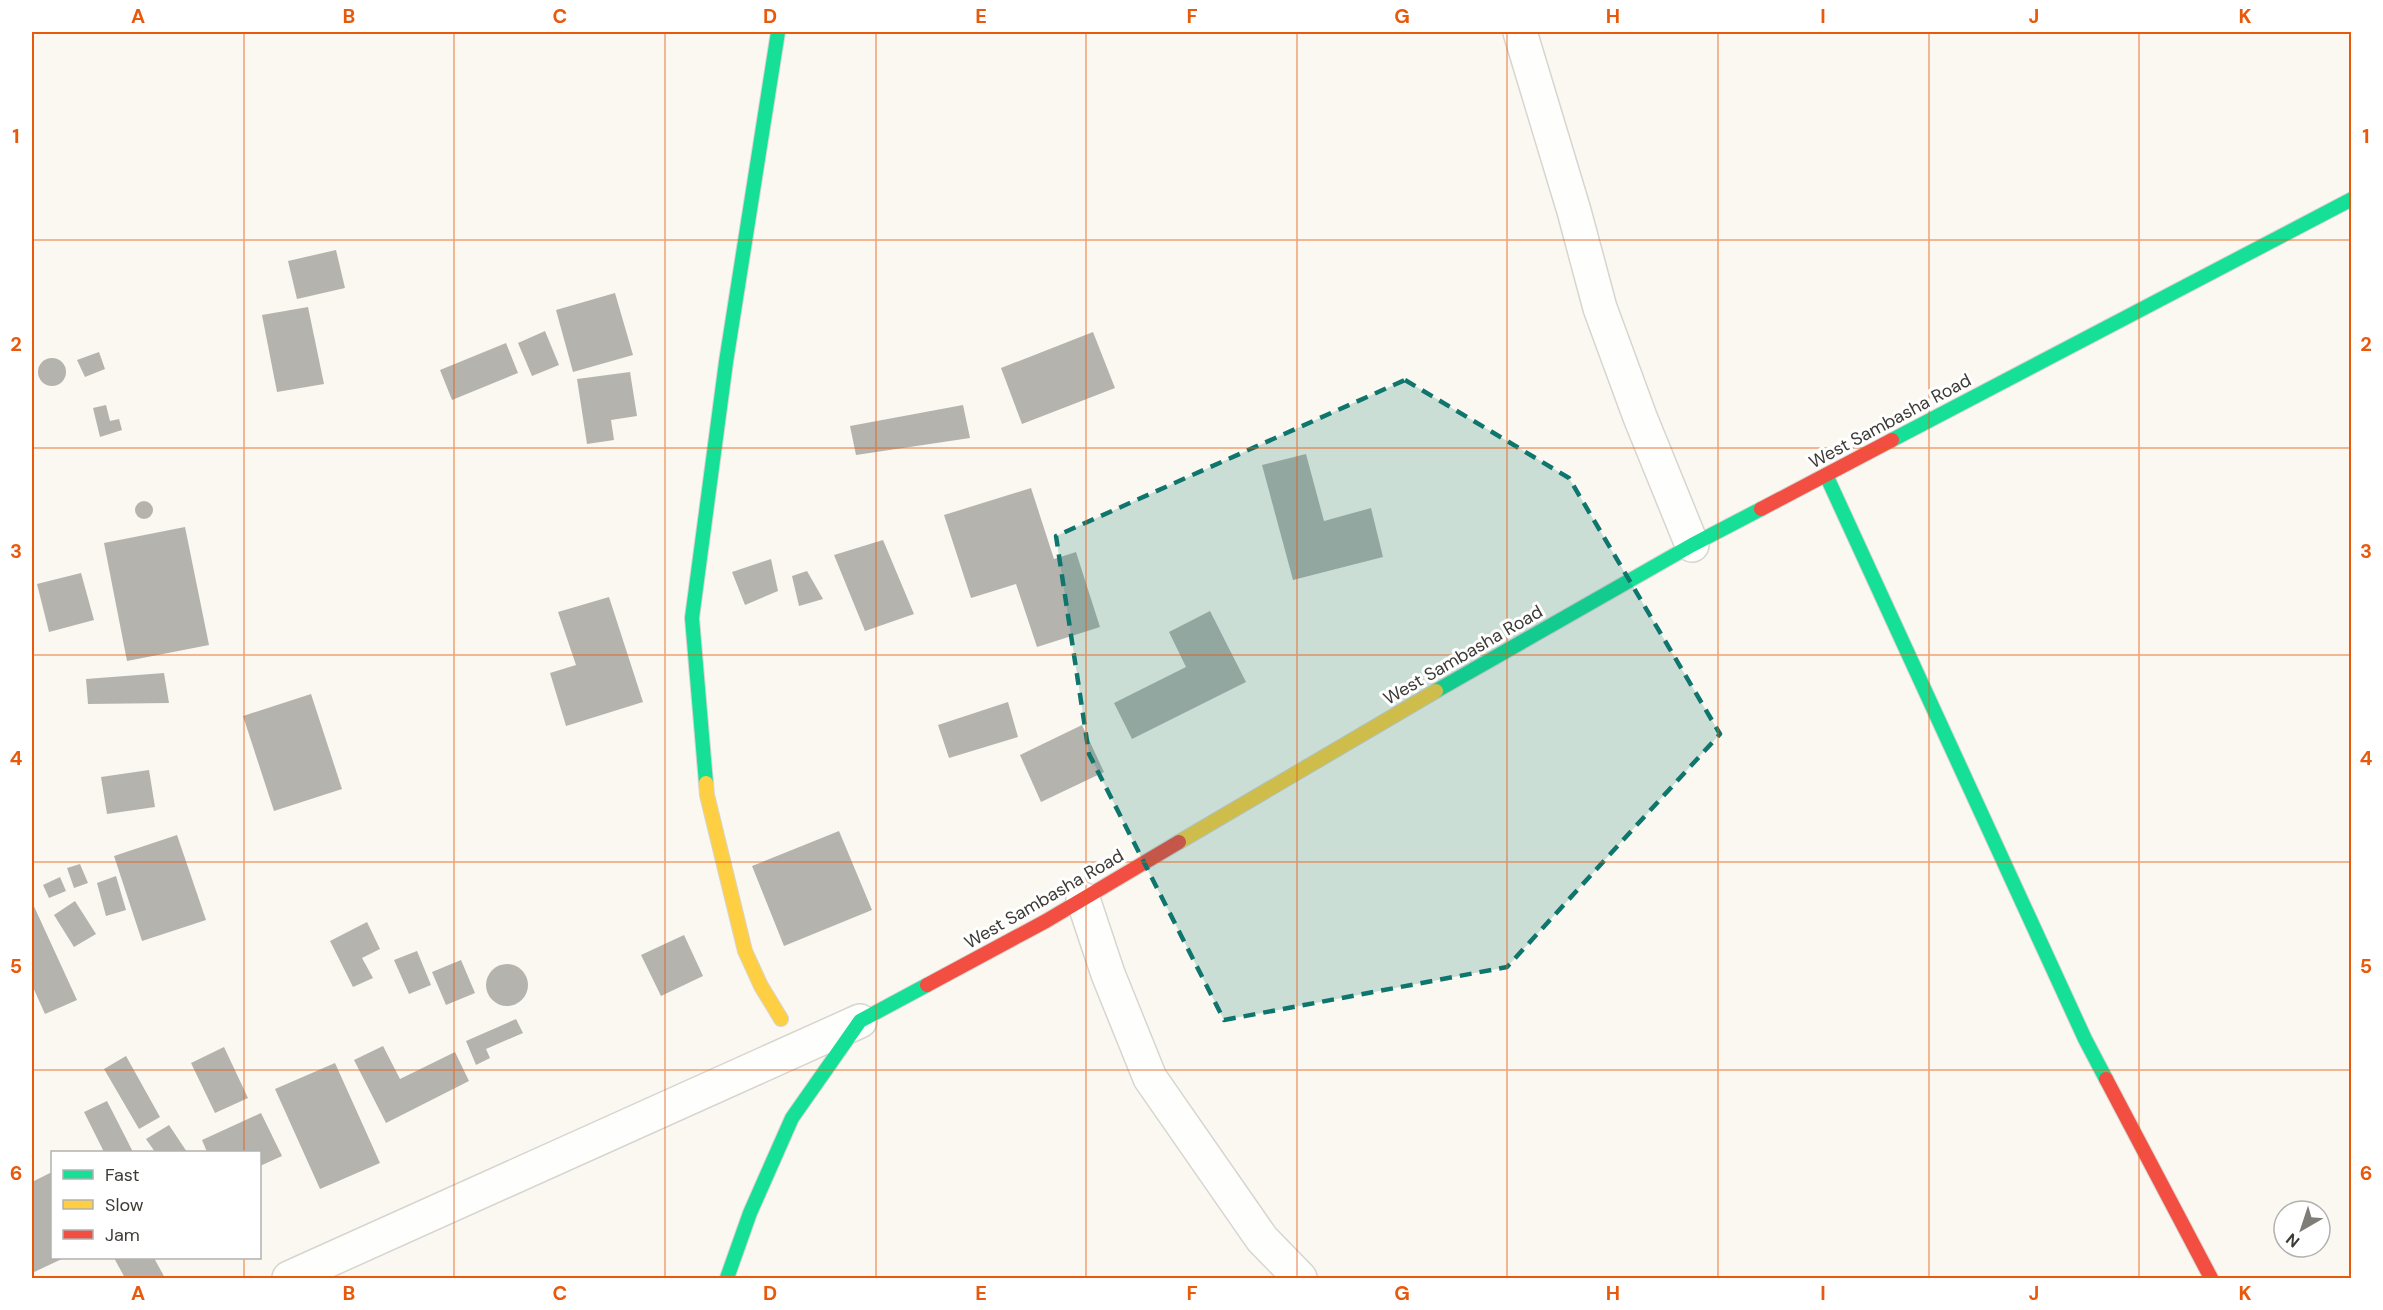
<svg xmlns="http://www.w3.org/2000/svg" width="2383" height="1310" viewBox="0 0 2383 1310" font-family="'DM Sans',sans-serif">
  <rect width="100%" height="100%" fill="#faf8f1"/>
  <g fill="#b5b3ae">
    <polygon points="336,250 345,288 297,299 288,261"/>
    <polygon points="615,293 633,355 573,372 556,310"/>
    <polygon points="308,307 324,384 277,392 262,315"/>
    <polygon points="545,331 559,365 532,376 518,343"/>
    <polygon points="1093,332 1115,388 1022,424 1001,368"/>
    <polygon points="506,343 518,373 452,400 440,370"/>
    <polygon points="99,352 105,369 85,377 77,360"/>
    <circle cx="52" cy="372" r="14"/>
    <polygon points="630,372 637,416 611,420 614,440 587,444 577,379"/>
    <polygon points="106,405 110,421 119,419 122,430 100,437 93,408"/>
    <polygon points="963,405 970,438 856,455 850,426"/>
    <polygon points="1306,454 1324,521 1371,508 1383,557 1293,580 1262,465"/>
    <polygon points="1031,488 1054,559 1076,552 1100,627 1037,647 1016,584 971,598 944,515"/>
    <circle cx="144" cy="510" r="9"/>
    <polygon points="185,527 209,645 127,661 104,543"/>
    <polygon points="883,540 914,614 865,631 834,555"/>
    <polygon points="771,559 778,591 745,605 732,572"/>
    <polygon points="807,571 823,599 799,606 792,576"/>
    <polygon points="81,573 94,620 49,632 37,584"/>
    <polygon points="609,597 643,702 566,726 550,673 576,665 558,612"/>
    <polygon points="1210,611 1246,682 1132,739 1114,703 1186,667 1169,632"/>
    <polygon points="164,673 169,703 88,704 86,679"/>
    <polygon points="311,694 342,789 274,811 243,716"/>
    <polygon points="1008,702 1018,737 949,758 938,725"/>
    <polygon points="1082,725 1104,772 1041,802 1020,755"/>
    <polygon points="149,770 155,807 107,814 101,777"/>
    <polygon points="839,831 872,910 784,946 752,866"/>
    <polygon points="177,835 206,920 142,941 114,856"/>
    <polygon points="80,864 88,883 74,888 67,868"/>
    <polygon points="116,876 126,910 106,916 97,883"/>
    <polygon points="60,877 66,891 49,898 43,885"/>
    <polygon points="75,901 96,934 74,947 54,915"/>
    <polygon points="32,902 77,1000 45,1014 32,985"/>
    <polygon points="367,922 380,949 362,958 373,978 353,987 330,941"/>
    <polygon points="684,935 703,976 661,996 641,955"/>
    <polygon points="417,951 431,985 409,994 394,960"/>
    <polygon points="461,960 475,993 446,1005 432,972"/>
    <circle cx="507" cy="985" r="21"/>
    <polygon points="516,1019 523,1033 486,1049 490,1058 476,1065 466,1041"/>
    <polygon points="383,1046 400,1079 455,1052 469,1081 386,1123 354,1060"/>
    <polygon points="224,1047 248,1098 215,1113 191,1063"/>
    <polygon points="126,1056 160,1117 139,1129 104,1069"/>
    <polygon points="335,1063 380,1163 320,1189 275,1089"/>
    <polygon points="107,1101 133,1152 104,1152 84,1112"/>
    <polygon points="261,1113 282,1156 260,1166 260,1152 207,1152 202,1140"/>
    <polygon points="169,1125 187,1152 155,1152 146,1139"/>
    <polygon points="52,1172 52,1258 64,1258 32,1273 32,1182"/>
    <polygon points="114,1258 154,1258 165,1278 125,1278"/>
  </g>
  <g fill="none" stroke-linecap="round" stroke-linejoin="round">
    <g stroke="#d7d5cf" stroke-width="36">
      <g id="street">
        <polyline points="1520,32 1574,211 1600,308 1640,417 1692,545"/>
        <polyline points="1083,899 1108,974 1150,1078 1262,1239 1300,1278"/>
        <polyline points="289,1278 860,1021"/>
      </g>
    </g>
    <g stroke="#d7d5cf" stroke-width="16">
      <g id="fast">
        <polyline points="1892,440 2352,199"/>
        <polyline points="1826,475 2085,1039 2106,1079"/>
        <polyline points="1436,691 1692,545 1761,509"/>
        <polyline points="706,783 692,618 726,362 778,32"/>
        <polyline points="727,1278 750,1213 792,1118 860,1021 927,985"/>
      </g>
    </g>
    <g stroke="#d7d5cf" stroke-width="16">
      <g id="slow">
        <polyline points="706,783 707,795 745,951 761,986 781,1019"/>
        <polyline points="1179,842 1436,691"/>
      </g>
    </g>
    <g stroke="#d7d5cf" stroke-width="16">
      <g id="jam">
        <polyline points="1761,509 1892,440"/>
        <polyline points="927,985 1046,921 1179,842"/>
        <polyline points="2106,1079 2211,1278"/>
      </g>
    </g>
    <use href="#street" stroke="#fefefd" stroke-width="33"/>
    <use href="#fast" stroke="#16e098" stroke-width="14"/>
    <use href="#slow" stroke="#ffcf43" stroke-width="14"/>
    <use href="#jam" stroke="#f24e42" stroke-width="14"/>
  </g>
  <path fill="#0f766e" fill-opacity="0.2" stroke="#0f766e" stroke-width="4.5" stroke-dasharray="12 8" stroke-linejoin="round" d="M1405,380l164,98 151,256 -213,233 -283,53 -135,-266 -33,-218z"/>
  <path fill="none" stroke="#e8590c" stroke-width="1.5" stroke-opacity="0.55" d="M244,32v1120M454,32v1246M665,32v1246M876,32v1246M1086,32v1246M1297,32v1246M1507,32v1246M1718,32v1246M1929,32v1246M2139,32v1246M32,240h2320M32,448h2320M32,655h2320M32,862h2320M32,1070h2320M244,1258v20"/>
  <g text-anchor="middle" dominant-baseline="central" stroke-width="6" stroke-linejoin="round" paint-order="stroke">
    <g font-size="18" fill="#3d3b36" stroke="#fff">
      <text transform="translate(1890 421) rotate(-28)">West Sambasha Road</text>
      <text transform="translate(1463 655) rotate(-30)">West Sambasha Road</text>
      <text transform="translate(1044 899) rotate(-30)">West Sambasha Road</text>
    </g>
  </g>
  <rect width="2383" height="1310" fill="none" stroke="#ffffff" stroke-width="66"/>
  <rect x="51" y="1151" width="210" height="108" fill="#ffffff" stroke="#b1b1af" stroke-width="1.5"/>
  <rect x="63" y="1170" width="30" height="9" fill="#16e098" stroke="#b1b1af" stroke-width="1.5"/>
  <text x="105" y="1181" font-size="18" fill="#3d3b36">Fast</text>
  <rect x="63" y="1200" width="30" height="9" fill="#ffcf43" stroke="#b1b1af" stroke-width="1.5"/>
  <text x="105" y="1211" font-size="18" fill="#3d3b36">Slow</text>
  <rect x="63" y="1230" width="30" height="9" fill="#f24e42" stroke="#b1b1af" stroke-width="1.5"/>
  <text x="105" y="1241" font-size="18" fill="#3d3b36">Jam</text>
  <g transform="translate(2302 1229) rotate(219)"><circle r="28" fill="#ffffff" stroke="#b1b1af" stroke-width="1.5"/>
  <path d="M0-4.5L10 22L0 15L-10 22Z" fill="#7f7d77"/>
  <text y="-9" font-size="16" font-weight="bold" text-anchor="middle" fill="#3d3b36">N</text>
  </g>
  <rect x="33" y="33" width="2317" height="1244" fill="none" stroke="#e8590c" stroke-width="2"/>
  <g font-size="20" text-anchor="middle" font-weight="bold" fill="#e8590c">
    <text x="138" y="23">A</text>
    <text x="349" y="23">B</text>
    <text x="560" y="23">C</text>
    <text x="770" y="23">D</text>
    <text x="981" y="23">E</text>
    <text x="1192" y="23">F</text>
    <text x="1402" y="23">G</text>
    <text x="1613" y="23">H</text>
    <text x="1823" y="23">I</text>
    <text x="2034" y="23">J</text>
    <text x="2245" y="23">K</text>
    <text x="16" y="143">1</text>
    <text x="2366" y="143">1</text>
    <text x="16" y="351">2</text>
    <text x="2366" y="351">2</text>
    <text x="16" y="558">3</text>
    <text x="2366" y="558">3</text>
    <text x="16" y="765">4</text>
    <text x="2366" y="765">4</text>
    <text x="16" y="973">5</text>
    <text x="2366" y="973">5</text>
    <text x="16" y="1180">6</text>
    <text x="2366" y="1180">6</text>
    <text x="138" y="1300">A</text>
    <text x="349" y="1300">B</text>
    <text x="560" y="1300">C</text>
    <text x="770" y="1300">D</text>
    <text x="981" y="1300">E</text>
    <text x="1192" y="1300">F</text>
    <text x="1402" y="1300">G</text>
    <text x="1613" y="1300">H</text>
    <text x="1823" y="1300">I</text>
    <text x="2034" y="1300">J</text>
    <text x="2245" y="1300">K</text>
  </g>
</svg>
